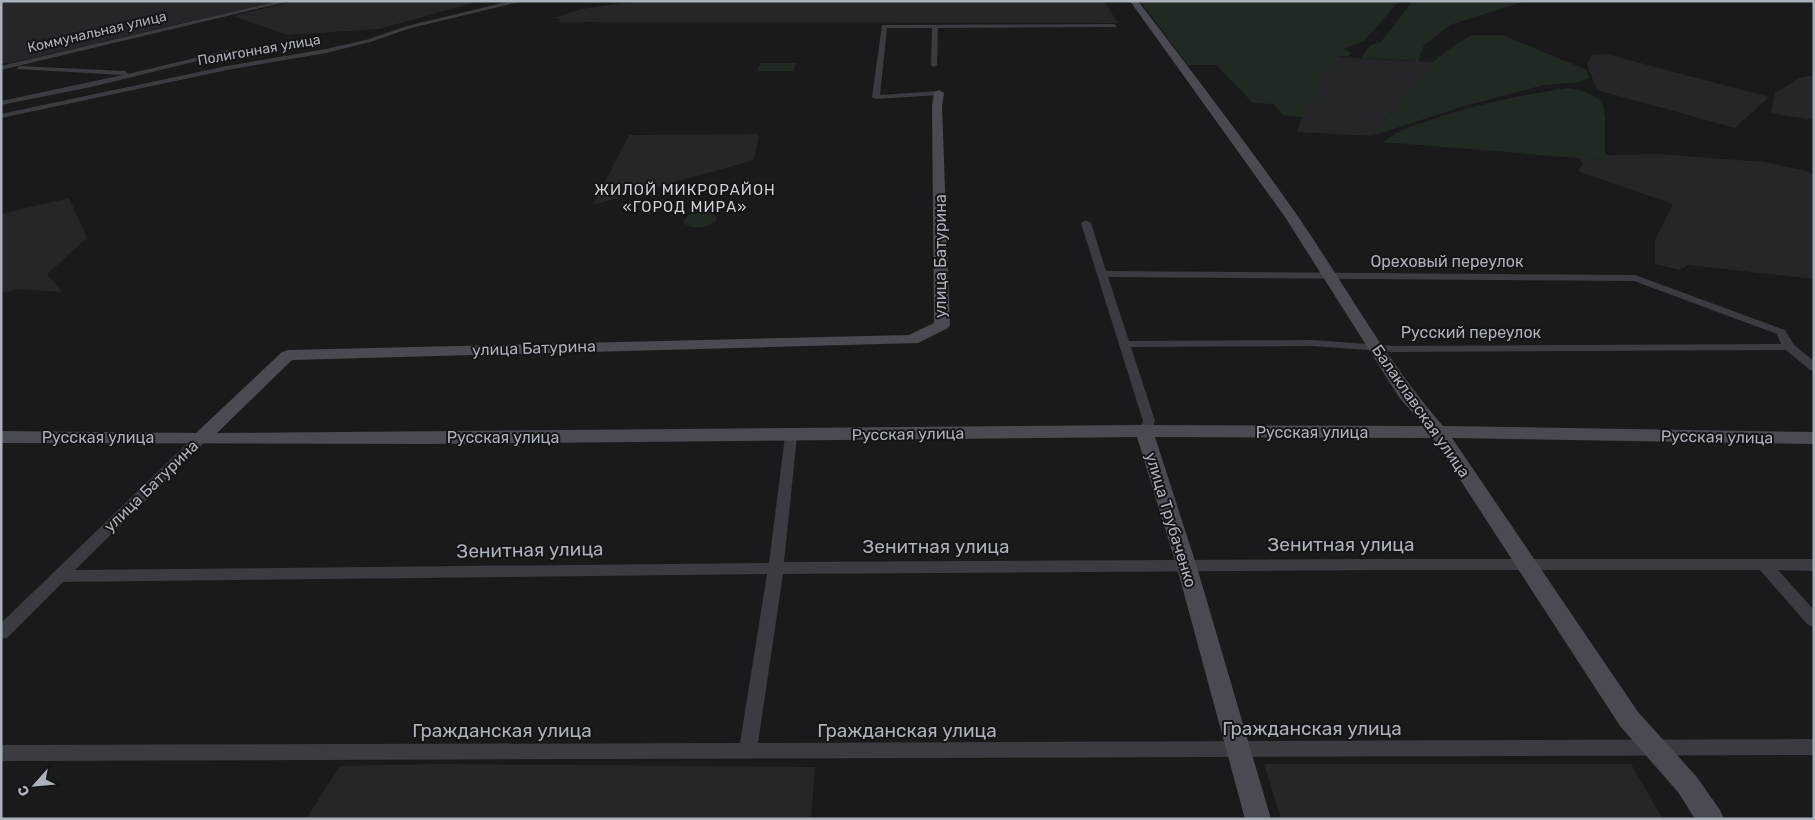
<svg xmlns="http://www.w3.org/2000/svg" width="1815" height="820" viewBox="0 0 1815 820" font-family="Rubik,sans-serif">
  <rect width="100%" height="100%" fill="#191a1c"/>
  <g fill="#252629">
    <polygon points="1,1 277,1 11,63 1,63"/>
    <polygon points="295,1 480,1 379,29 287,35 234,16"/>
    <polygon points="637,1 1104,1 1118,23 559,22 560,19 554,18 582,9"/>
    <polygon points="1606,54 1769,97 1735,128 1597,90 1587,65 1592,55"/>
    <polygon points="1334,57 1433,62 1372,136 1297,132 1304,110"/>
    <polygon points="1814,75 1814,120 1771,113 1775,93 1799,78"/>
    <polygon points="759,134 754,160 593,205 629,135"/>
    <polygon points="1658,154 1764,162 1807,171 1814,175 1814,279 1688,265 1680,270 1655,264 1655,240 1673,204 1580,172 1579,169 1583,165 1579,158 1601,160 1605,155"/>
    <polygon points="69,198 87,238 47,274 62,292 18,289 1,293 1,214"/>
    <polygon points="437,764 815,767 811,819 306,819 340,766"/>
    <polygon points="1264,764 1631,764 1663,819 1281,819"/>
  </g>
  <g fill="#212a22">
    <polygon points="1140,1 1399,1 1364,41 1344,49 1352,53 1348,56 1334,57 1302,117 1283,115 1273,104 1253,103 1216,65 1188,65"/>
    <polygon points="1413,1 1525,1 1450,25 1424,45 1418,61 1361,58 1371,45 1381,42"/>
    <polygon points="1471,35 1502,35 1587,70 1589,78 1579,82 1544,85 1464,106 1372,136 1433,62 1446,51"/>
    <polygon points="760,63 796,63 793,71 757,71"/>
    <path d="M1568,88l16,3 18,10 3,16v38l-4,5 -218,-18c14,-11 29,-16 45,-21 45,-16 93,-26 140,-33z"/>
    <path d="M701,212h8l8,5 -1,4c-9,7 -24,10 -33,1l5,-7z"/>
  </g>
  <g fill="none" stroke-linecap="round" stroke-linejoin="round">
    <g fill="#3a3c41" fill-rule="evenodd">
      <polygon points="278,1 290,1 1,70 1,66"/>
      <polygon points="511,1 523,1 411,28 370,42 326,53 227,70 1,118 1,114 227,66 326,49 366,40 407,26"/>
      <polygon points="1114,24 1117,26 1116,27 938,28 937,65 934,67 931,65 932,28 887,28 880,95 939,91 943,93 939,95 876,99 872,97 882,25"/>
      <polygon points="228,50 230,51 230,53 91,87 1,105 1,101 123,75 18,69 17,68 20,66 125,71 128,74"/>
      <path d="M1086,220l5,3 15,48 529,4 150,55 9,15 20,16v9h-4l-24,-20 -392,2 -81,-6 -182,1 24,74 -6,13 -5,1 -6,-4 5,-10 -62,-198zM1108,277l526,4 143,53 4,10 -387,2 -81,-6 -184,1z"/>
      <polygon points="791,432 797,436 784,562 1375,559 1814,559 1814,571 1778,570 1814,610 1814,627 1808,625 1760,570 1375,570 783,574 758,743 1814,739 1814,755 1,761 1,745 740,743 767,574 63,582 7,638 1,639 1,623 196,435 201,434 207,438 206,441 75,570 769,563 785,436"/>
    </g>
    <path fill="#484b51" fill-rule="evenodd" d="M1130,1h8c54,71 108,141 159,214 48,70 90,147 146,211l371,6v12l-362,-6 186,274 58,64 24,34 4,9h-29l-17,-27 -58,-66 -187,-288 -278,-1 41,127 75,255h-26l-69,-255 -39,-127 -709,7 -427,-1v-12l195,2 86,-81 6,-2 621,-15 25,-12 -2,-217 2,-13 5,-3 5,3 -2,13 8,219 -2,3 -30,15 -626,17 -75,73 923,-8 284,1 -25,-29 -114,-180z"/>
  </g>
  <g text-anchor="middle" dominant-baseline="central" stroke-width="4" stroke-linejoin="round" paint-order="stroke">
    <g font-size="14" fill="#acb2bb" stroke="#141517">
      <text transform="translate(97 32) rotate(-13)">Коммунальная улица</text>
      <text transform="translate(259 50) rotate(-10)">Полигонная улица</text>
    </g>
    <g font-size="15" letter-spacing="1" fill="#cdd1d7" stroke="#141517">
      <text x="685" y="190">ЖИЛОЙ МИКРОРАЙОН<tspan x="685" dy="17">«ГОРОД МИРА»</tspan></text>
    </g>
    <g font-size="16" fill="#acb2bb" stroke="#141517">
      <text transform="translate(940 256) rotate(-90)">улица Батурина</text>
      <text x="1447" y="261">Ореховый переулок</text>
      <text x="1471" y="332">Русский переулок</text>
      <text transform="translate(534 348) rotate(-2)">улица Батурина</text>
      <text transform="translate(1421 411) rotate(55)">Балаклавская улица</text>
      <text x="1312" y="432">Русская улица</text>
      <text transform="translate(908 434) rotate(-1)">Русская улица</text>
      <text x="98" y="437">Русская улица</text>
      <text x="503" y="437">Русская улица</text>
      <text transform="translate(1717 437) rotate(1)">Русская улица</text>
      <text transform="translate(151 486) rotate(-44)">улица Батурина</text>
      <text transform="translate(1171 520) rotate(73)">улица Трубаченко</text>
    </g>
    <g font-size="19" fill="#acb2bb" stroke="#141517">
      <text x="1341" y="544">Зенитная улица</text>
      <text x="936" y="546">Зенитная улица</text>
      <text transform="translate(530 550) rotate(-1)">Зенитная улица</text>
      <text x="1312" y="728">Гражданская улица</text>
      <text x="502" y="730">Гражданская улица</text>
      <text x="907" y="730">Гражданская улица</text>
    </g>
  </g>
  <rect width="1815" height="820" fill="none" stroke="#acb2bb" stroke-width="5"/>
  <g transform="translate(35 785) rotate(243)" stroke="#141517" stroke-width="4" paint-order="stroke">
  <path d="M0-4L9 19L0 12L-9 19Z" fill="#acb2bb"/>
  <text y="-8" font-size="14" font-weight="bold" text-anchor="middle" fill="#acb2bb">С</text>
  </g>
</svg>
